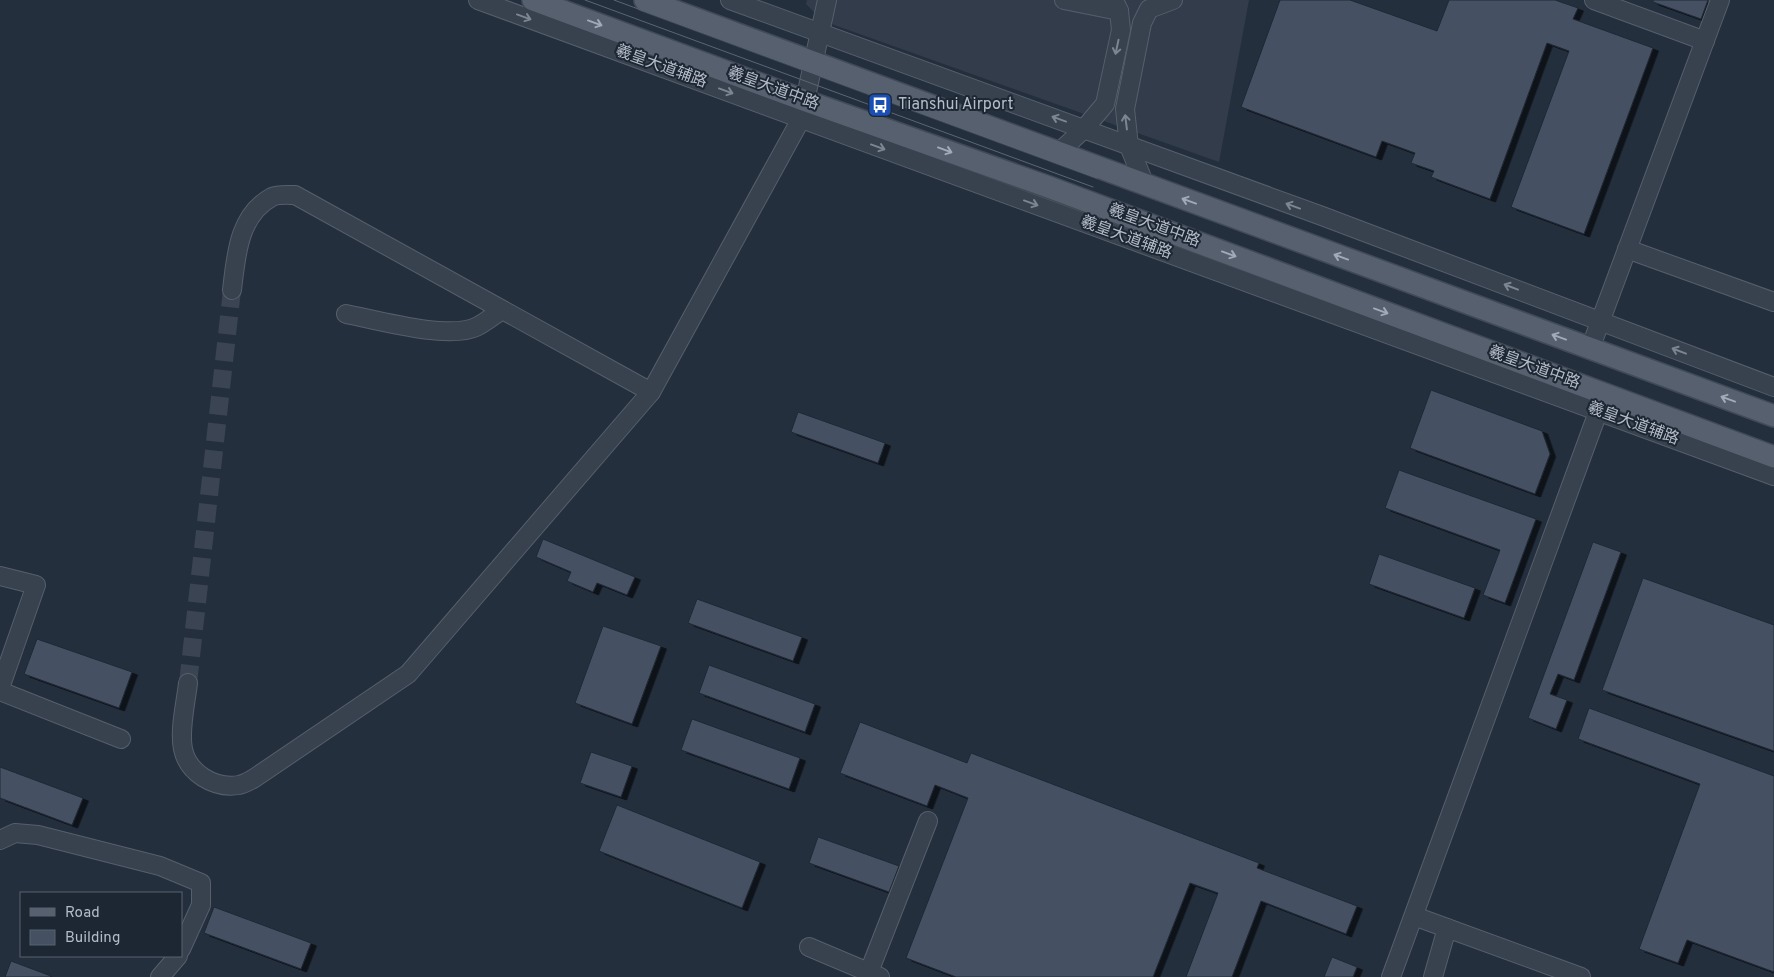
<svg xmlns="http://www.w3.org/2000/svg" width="1774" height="977" viewBox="0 0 1774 977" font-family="Overpass,'Noto Sans SC',sans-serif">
  <defs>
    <filter id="shadow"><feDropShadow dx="5.5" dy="3" stdDeviation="0" flood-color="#0009"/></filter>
  </defs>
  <rect width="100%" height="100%" fill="#242f3e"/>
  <polygon fill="#323c4b" points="807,0 1249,0 1219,162 823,21 806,4"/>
  <g fill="#455162" stroke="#1f2835" filter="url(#shadow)">
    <polygon points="1280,0 1350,0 1437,31 1449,0 1555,0 1578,8 1573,19 1653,48 1584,234 1511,207 1569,51 1547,43 1490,199 1431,177 1434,171 1411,163 1415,153 1382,141 1376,157 1241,107"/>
    <polygon points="1653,0 1708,0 1701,19 1653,2"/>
    <polygon points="1431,390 1542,431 1550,454 1535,494 1410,448"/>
    <polygon points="798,412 885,443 878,463 791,432"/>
    <polygon points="1399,470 1536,519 1505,603 1483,595 1500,550 1385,508"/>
    <polygon points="543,539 635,577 627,595 597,583 593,592 567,581 571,572 536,557"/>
    <polygon points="1593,542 1621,552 1574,680 1558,674 1550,694 1567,700 1556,729 1528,718"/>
    <polygon points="1379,554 1475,588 1464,618 1369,584"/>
    <polygon points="1643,578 1774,625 1774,751 1602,690"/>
    <polygon points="697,599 802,637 793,661 688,623"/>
    <polygon points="603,626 661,646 632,724 575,703"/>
    <polygon points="37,639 132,672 119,708 24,674"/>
    <polygon points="709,665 815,704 805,732 699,693"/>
    <polygon points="1589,708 1774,776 1774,972 1687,940 1678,963 1639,949 1700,784 1578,739"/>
    <polygon points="692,719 800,758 789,789 681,750"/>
    <polygon points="860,722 967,763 971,753 1259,863 1257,868 1357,906 1346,934 1261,901 1232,977 1186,977 1218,893 1190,883 1153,977 956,977 906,958 968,798 935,785 927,806 840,773"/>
    <polygon points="591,752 632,766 621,797 580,783"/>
    <polygon points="0,767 83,798 72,825 0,798"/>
    <polygon points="617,805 760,862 742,908 599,851"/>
    <polygon points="818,837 899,866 889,892 809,863"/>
    <polygon points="214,907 311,943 301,969 204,933"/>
    <polygon points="1332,957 1357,967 1353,977 1324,977"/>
    <polygon points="11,961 51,976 50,977 5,977"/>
  </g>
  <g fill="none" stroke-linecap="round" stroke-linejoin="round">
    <polyline stroke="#3a4453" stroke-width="18" stroke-dasharray="18 9" stroke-linecap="butt" points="188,683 232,290"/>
    <g stroke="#565f6c" stroke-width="20">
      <g id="minor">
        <polyline points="478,0 1774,476"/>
        <polyline points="730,0 1322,216 1774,387"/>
        <polyline points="1064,0 1119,11"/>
        <polyline points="1594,0 1705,41"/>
        <polyline points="1058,153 1084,129 1105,104 1121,30 1119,11 1114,0"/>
        <polyline points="1145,185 1129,146 1125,109 1142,23 1149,9 1173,0"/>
        <polyline points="1627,249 1774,302"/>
        <path d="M232,290c4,-33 6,-75 40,-93 6,-3 16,-2 23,-2l356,197"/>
        <path d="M346,314c31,6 102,26 130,13 9,-4 18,-12 26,-17"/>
        <polyline points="1590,349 1720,0"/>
        <polyline points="0,576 36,585 0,688"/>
        <path d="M188,683c-2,19 -9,47 -5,66 5,24 31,40 56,36 5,-1 10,-4 14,-6l155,-105 243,-282 150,-273 26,-119"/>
        <polyline points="0,691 121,739"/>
        <polyline points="0,840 15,833 38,835 160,866 201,883 201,905 181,949"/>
        <polyline points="1414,916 1581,977"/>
        <polyline points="809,947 880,977"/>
        <polyline points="160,977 178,956"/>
        <polyline points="867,977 928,821"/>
        <polyline points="1391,977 1598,412"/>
        <polyline points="1433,977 1447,928"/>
      </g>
    </g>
    <g stroke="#414a57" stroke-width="24">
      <g id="major">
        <polyline points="533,0 806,101 1046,186 1774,457"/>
        <polyline points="645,0 1774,416"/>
      </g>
    </g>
    <use href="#minor" stroke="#38414e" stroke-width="18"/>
    <use href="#major" stroke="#56606e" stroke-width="21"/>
    <g stroke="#5a6575" stroke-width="1">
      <polyline points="585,0 1093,187"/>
      <polyline points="614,0 1097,178"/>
    </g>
  </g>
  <defs><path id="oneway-shaft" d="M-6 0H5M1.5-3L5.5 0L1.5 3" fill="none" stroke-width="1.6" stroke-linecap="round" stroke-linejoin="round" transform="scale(1.25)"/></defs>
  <g stroke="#7c8592">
    <use href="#oneway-shaft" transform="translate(524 17) rotate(20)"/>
    <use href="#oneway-shaft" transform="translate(1117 47) rotate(102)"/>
    <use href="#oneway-shaft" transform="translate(726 91) rotate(20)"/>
    <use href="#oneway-shaft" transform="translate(1059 119) rotate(-160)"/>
    <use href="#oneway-shaft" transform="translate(1126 122) rotate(-97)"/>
    <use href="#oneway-shaft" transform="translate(878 147) rotate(20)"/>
    <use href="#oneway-shaft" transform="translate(1031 203) rotate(20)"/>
    <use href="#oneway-shaft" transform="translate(1293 206) rotate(-160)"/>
    <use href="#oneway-shaft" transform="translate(1511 287) rotate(-159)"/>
    <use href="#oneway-shaft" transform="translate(1679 351) rotate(-159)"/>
  </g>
  <g stroke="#a1aab7">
    <use href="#oneway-shaft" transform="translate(595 23) rotate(20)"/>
    <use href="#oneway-shaft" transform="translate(945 150) rotate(20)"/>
    <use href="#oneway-shaft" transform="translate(1189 201) rotate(-160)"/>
    <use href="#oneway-shaft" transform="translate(1229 254) rotate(20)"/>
    <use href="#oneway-shaft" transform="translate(1341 257) rotate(-160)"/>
    <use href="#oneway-shaft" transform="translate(1381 311) rotate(20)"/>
    <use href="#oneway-shaft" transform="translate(1559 337) rotate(-160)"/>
    <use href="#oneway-shaft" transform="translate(1728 399) rotate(-160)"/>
  </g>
  <defs>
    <g id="bus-square" transform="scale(1.25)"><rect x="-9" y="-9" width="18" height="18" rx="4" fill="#1a4fb4" stroke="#1d2633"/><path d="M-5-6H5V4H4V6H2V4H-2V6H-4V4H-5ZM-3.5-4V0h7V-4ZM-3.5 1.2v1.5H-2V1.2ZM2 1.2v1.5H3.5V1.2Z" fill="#fff"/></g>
  </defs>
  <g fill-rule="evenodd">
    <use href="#bus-square" x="880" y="105"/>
  </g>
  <g text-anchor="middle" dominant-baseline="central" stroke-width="4" stroke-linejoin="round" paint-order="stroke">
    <g font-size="16" fill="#b4bcc9" stroke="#1d2633">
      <text transform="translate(661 67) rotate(20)">羲皇大道辅路</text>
      <text transform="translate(773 89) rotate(20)">羲皇大道中路</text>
      <text transform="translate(1154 226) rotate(20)">羲皇大道中路</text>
      <text transform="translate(1126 238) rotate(20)">羲皇大道辅路</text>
      <text transform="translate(1534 368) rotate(20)">羲皇大道中路</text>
      <text transform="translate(1633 424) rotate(20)">羲皇大道辅路</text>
    </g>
    <g font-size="16" fill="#b4bcc9" stroke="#1d2633" text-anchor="start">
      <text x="898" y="105">Tianshui Airport</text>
    </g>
  </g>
  <rect x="20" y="892" width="162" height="65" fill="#1d2633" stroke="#59626f"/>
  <rect x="30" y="908" width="25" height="8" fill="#56606e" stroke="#59626f"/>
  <text x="65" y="917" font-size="15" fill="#b4bcc9">Road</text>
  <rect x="30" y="930" width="25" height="15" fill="#455162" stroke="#59626f"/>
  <text x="65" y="942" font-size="15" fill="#b4bcc9">Building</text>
</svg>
